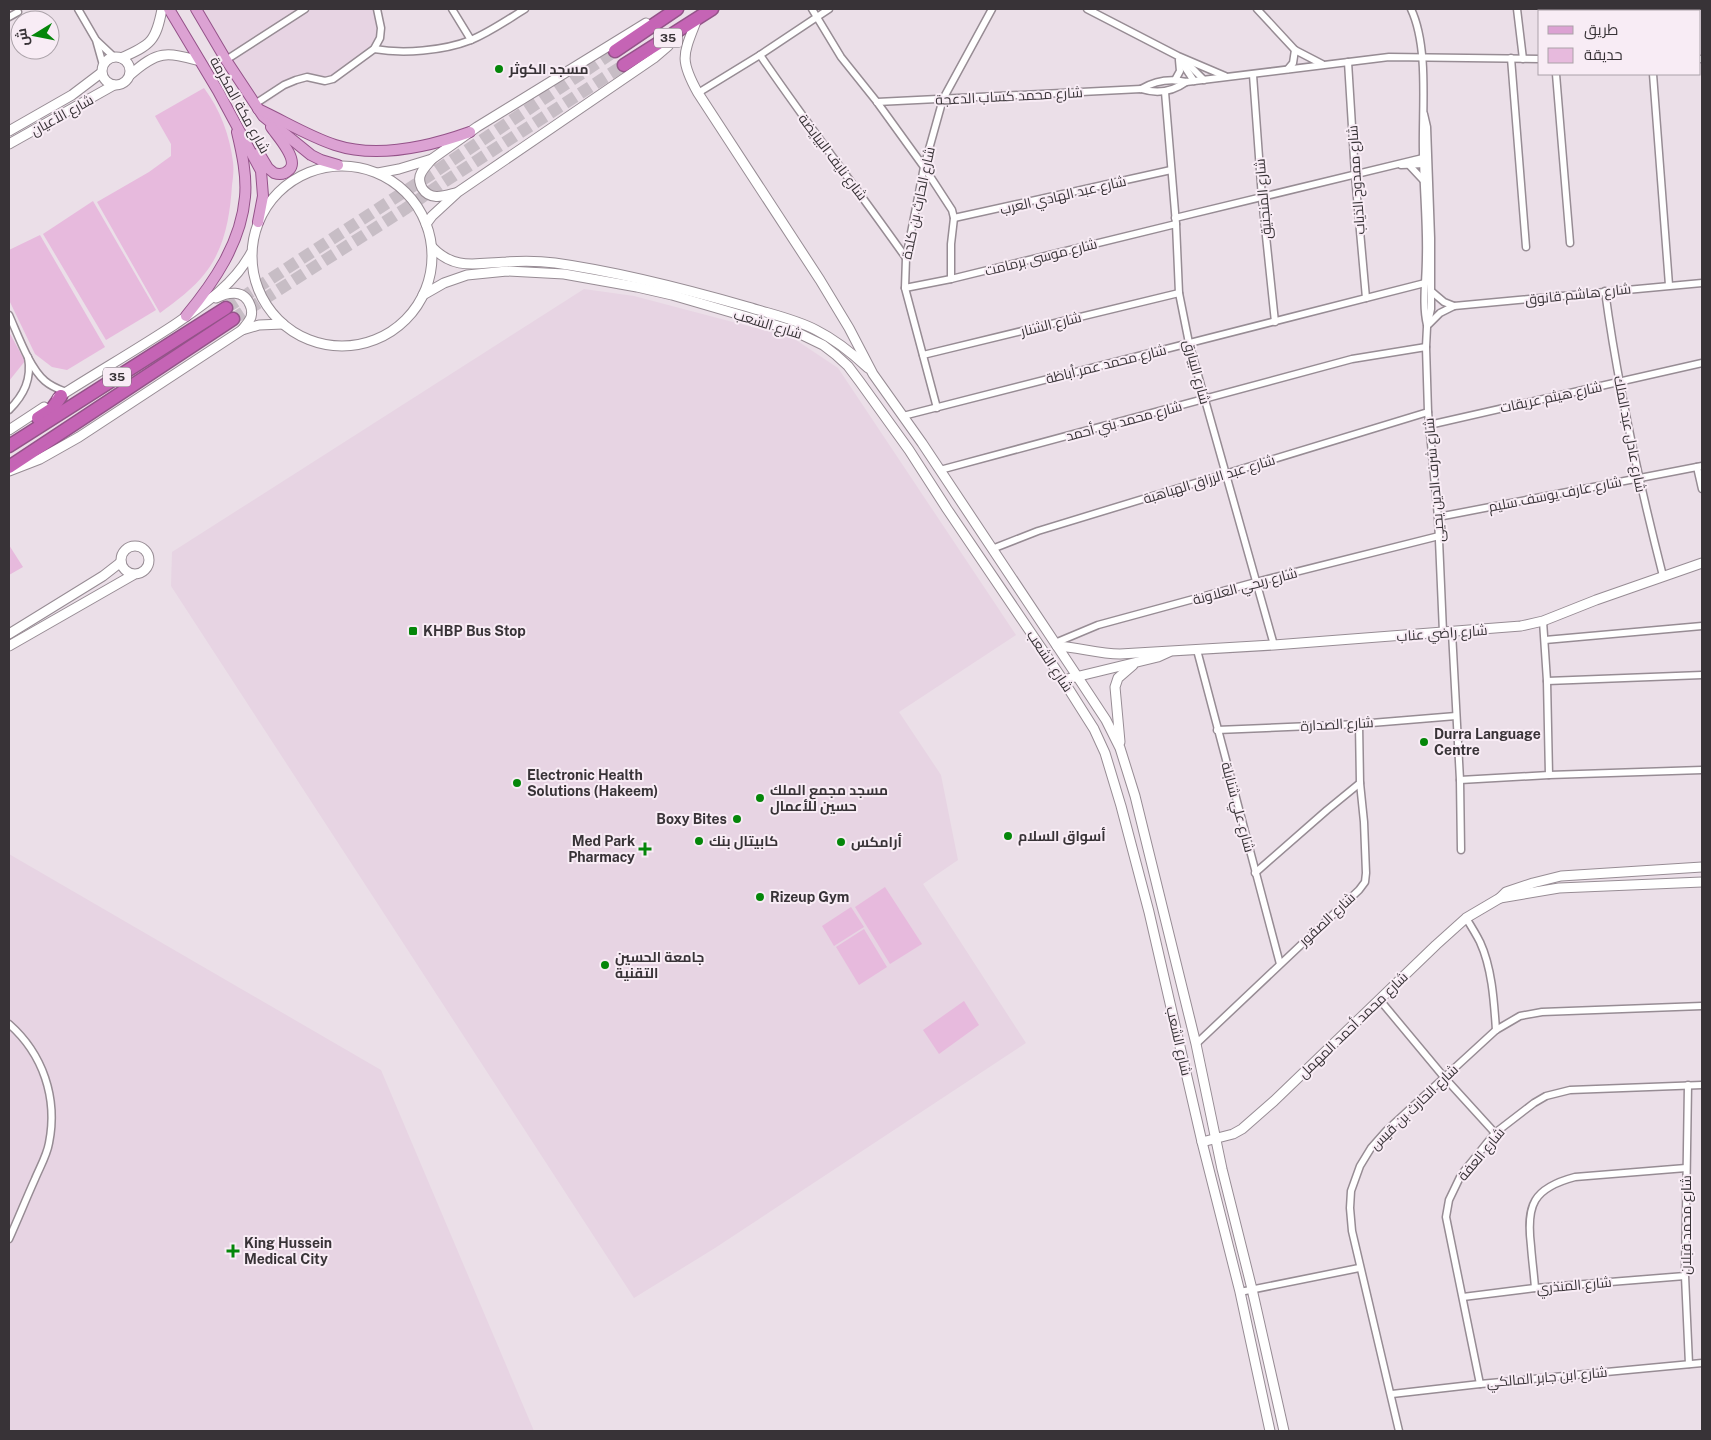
<svg xmlns="http://www.w3.org/2000/svg" width="1711" height="1440" viewBox="0 0 1711 1440" font-family="'Public Sans',Cairo,sans-serif">
  <rect width="100%" height="100%" fill="#ebdfe8"/>
  <g fill="#e7d4e3">
    <polygon points="196,9 377,9 381,28 374,49 325,84 308,81 289,87 260,108"/>
    <polygon points="584,289 634,296 793,338 838,368 1016,635 899,712 941,775 958,860 923,884 1026,1043 715,1248 634,1298 171,586 172,552"/>
    <polygon points="9,854 381,1070 534,1431 9,1431"/>
  </g>
  <g fill="#e7badd">
    <path d="M204,88c16,21 26,48 29,74 1,8 0,16 -1,23 -2,31 -7,62 -26,87 -13,17 -30,29 -46,41l-63,-111 52,-30 22,-16v-12l-16,-28z"/>
    <polygon points="93,201 156,310 106,340 43,234"/>
    <polygon points="40,235 105,347 67,370 52,367 35,354 9,300 9,250"/>
    <polygon points="9,332 25,361 9,381"/>
    <polygon points="9,545 23,567 9,575"/>
    <polygon points="885,887 922,944 890,964 855,907"/>
    <polygon points="851,907 864,927 834,946 822,926"/>
    <polygon points="864,929 887,967 859,985 836,947"/>
    <polygon points="964,1001 979,1025 939,1054 923,1030"/>
  </g>
  <g fill="none" stroke-linecap="round" stroke-linejoin="round">
    <g stroke="#c7bdc5" stroke-width="12" stroke-dasharray="12 6" stroke-linecap="butt">
      <polyline points="226,308 433,173 615,51"/>
      <polyline points="233,319 405,209 441,184 624,65"/>
    </g>
    <g stroke="#978c94" stroke-width="9">
      <g id="street">
        <polyline points="78,9 96,40 103,65"/>
        <polyline points="452,9 471,40"/>
        <polyline points="812,9 841,57 877,102 924,167 952,210 954,218 951,244 951,279"/>
        <polyline points="1087,9 1178,56 1225,76"/>
        <polyline points="1257,9 1295,50 1322,64"/>
        <path d="M1411,9c18,38 11,100 12,142 0,36 4,71 3,106 0,23 -4,47 1,68"/>
        <polyline points="1517,9 1523,59"/>
        <polyline points="1611,9 1611,11"/>
        <polyline points="9,17 18,12"/>
        <polyline points="97,41 114,57"/>
        <path d="M374,49c29,5 69,2 97,-9 19,-8 36,-20 54,-31"/>
        <path d="M760,55c47,69 98,135 146,203"/>
        <polyline points="1511,58 1526,247"/>
        <polyline points="1700,59 1702,59"/>
        <polyline points="226,60 305,9"/>
        <polyline points="1180,60 1194,81"/>
        <polyline points="1348,62 1355,175 1366,298"/>
        <polyline points="1187,63 1204,80"/>
        <polyline points="1288,69 1293,63 1295,50"/>
        <polyline points="1556,74 1570,243"/>
        <polyline points="1653,74 1669,285"/>
        <polyline points="1253,75 1262,198 1275,322"/>
        <polyline points="1175,80 1180,71 1179,60"/>
        <path d="M1141,89c14,-8 28,-11 45,-7l203,-25 151,2"/>
        <polyline points="1165,92 1176,224 1179,293 1189,343 1274,645"/>
        <polyline points="698,93 760,55 829,9"/>
        <path d="M877,102l264,-13c16,5 31,3 45,-7"/>
        <polyline points="255,104 284,85 296,80 307,77 325,81 333,79 374,49 380,38 381,28 377,9"/>
        <polyline points="1424,114 1427,127 1431,238 1431,309 1427,327 1426,347 1428,412 1438,517 1443,632"/>
        <polyline points="1401,165 1426,164"/>
        <polyline points="1410,166 1424,181"/>
        <polyline points="954,218 1171,170"/>
        <polyline points="1175,218 1427,157"/>
        <polyline points="905,288 951,279 1176,224"/>
        <polyline points="1431,291 1444,302 1454,306"/>
        <path d="M1605,291c13,96 34,191 58,285"/>
        <path d="M9,315c9,20 20,52 36,66 7,6 13,8 21,11"/>
        <polyline points="1429,324 1440,313 1454,306 1702,283"/>
        <polyline points="923,355 1179,293"/>
        <polyline points="937,408 905,288 906,258 924,167 943,99 992,9"/>
        <path d="M9,410c15,-15 23,-31 19,-53"/>
        <polyline points="903,416 1425,283"/>
        <polyline points="1429,425 1702,363"/>
        <polyline points="1697,467 1702,489"/>
        <polyline points="940,470 1352,359 1426,347"/>
        <polyline points="1438,517 1702,466"/>
        <polyline points="992,549 1038,531 1428,412"/>
        <polyline points="1543,621 1547,681 1549,775"/>
        <polyline points="1452,632 1460,780 1461,850"/>
        <polyline points="1545,640 1702,626"/>
        <polyline points="1055,643 1098,625 1256,582 1439,536"/>
        <polyline points="1197,650 1280,964"/>
        <polyline points="1547,681 1702,675"/>
        <polyline points="1217,730 1359,724 1456,716"/>
        <polyline points="1460,780 1549,775 1702,770"/>
        <polyline points="1255,873 1327,810 1360,783"/>
        <path d="M1466,918c5,8 10,16 14,24 12,26 14,59 16,88"/>
        <polyline points="1379,999 1444,1077 1495,1133"/>
        <path d="M9,1024c34,30 49,74 40,119 -2,12 -9,24 -14,36 -9,20 -17,40 -26,60"/>
        <polyline points="1196,1044 1359,890 1365,882 1366,873 1364,822 1360,783 1359,724"/>
        <polyline points="1688,1085 1685,1276 1689,1364"/>
        <path d="M1535,1288c-1,-14 -3,-28 -4,-42 -5,-41 2,-58 44,-69l111,-9"/>
        <polyline points="1240,1292 1359,1268"/>
        <polyline points="1463,1297 1535,1288 1685,1276"/>
        <polyline points="1480,1384 1446,1217 1449,1200 1461,1175 1495,1133 1534,1103 1546,1096 1570,1090 1702,1085"/>
        <polyline points="1392,1394 1480,1384 1702,1363"/>
        <polyline points="1399,1431 1352,1231 1350,1208 1351,1191 1360,1166 1371,1148 1387,1130 1496,1030 1520,1016 1542,1012 1702,1006"/>
      </g>
    </g>
    <g stroke="#978c94" stroke-width="11">
      <g id="secondary">
        <path d="M697,19c-14,36 -18,40 1,74l122,187 29,48 24,46 49,69 155,233 29,44 14,28 15,48 61,248 26,125 30,120 32,142"/>
        <circle cx="116" cy="71" r="14"/>
        <path d="M121,58c30,-13 35,-17 41,-49"/>
        <path d="M130,75c28,-25 36,-23 70,-14"/>
        <polyline points="9,131 72,95 101,73"/>
        <polyline points="9,144 114,85"/>
        <path d="M432,159c-4,5 -10,10 -12,17 -1,4 0,8 2,12 8,13 22,8 33,5"/>
        <circle cx="342" cy="256" r="90"/>
        <polyline points="378,173 399,169 432,159 477,127 646,23"/>
        <polyline points="426,224 432,216 458,192 654,58 668,46 676,35"/>
        <path d="M432,247c23,24 44,16 74,15 16,-1 33,-1 49,1 65,9 130,26 193,44 22,7 47,12 68,23 20,10 36,23 52,38"/>
        <polyline points="423,295 444,283 467,275 507,271 564,274 637,287 672,295 792,330 823,345 836,355 848,366 860,382 909,450 947,509 1063,680 1094,729 1105,753 1121,806 1149,912 1202,1142 1240,1292 1270,1431"/>
        <path d="M216,298c12,-6 28,-9 34,7 2,4 2,8 1,12 -2,5 -6,9 -9,13"/>
        <path d="M57,398c39,-25 79,-48 117,-73 29,-20 60,-40 77,-72"/>
        <polyline points="9,430 44,407"/>
        <polyline points="9,471 40,459 79,437 242,330 259,325 283,324"/>
        <circle cx="135" cy="560" r="14"/>
        <polyline points="9,634 103,576 121,562"/>
        <polyline points="9,646 133,575"/>
        <path d="M1057,646c21,1 41,8 63,8l154,-9 247,-19 22,-5 53,-21 106,-37"/>
        <polyline points="1063,680 1158,657 1169,652"/>
        <polyline points="1120,742 1115,687 1118,678 1133,665"/>
        <polyline points="1500,898 1559,888 1702,882"/>
        <polyline points="1202,1142 1233,1134 1242,1129 1274,1101 1436,945 1466,918 1500,898 1506,892 1533,883 1561,876 1702,867"/>
      </g>
    </g>
    <g stroke="#945389" stroke-width="12">
      <g id="primary">
        <polyline points="169,9 218,91 261,171 263,196 258,222"/>
        <polyline points="196,9 226,60 263,116 311,155 321,160 338,165"/>
        <path d="M258,109c26,12 50,27 77,36 43,14 93,2 135,-13"/>
        <path d="M259,153l9,15 6,5c6,2 11,1 15,-3 11,-10 -12,-34 -18,-43"/>
        <path d="M186,316c28,-34 55,-73 59,-119 2,-21 -3,-44 -8,-65"/>
      </g>
    </g>
    <g stroke="#945389" stroke-width="15">
      <g id="highway">
        <polyline points="615,51 677,9"/>
        <polyline points="624,65 712,9"/>
        <polyline points="38,418 52,409 61,396"/>
        <polyline points="9,446 226,308"/>
        <polyline points="9,467 233,319"/>
      </g>
    </g>
    <use href="#street" stroke="#fff" stroke-width="6"/>
    <use href="#secondary" stroke="#fff" stroke-width="9"/>
    <use href="#primary" stroke="#dca2d3" stroke-width="10"/>
    <use href="#highway" stroke="#c564b5" stroke-width="12"/>
  </g>
  <g fill="#048609" stroke="#f8ecf5" stroke-width="2">
    <circle cx="499" cy="69" r="5"/>
    <rect x="408" y="626" width="10" height="10" rx="2.5"/>
    <circle cx="1424" cy="742" r="5"/>
    <circle cx="517" cy="783" r="5"/>
    <circle cx="760" cy="798" r="5"/>
    <circle cx="737" cy="819" r="5"/>
    <circle cx="1008" cy="836" r="5"/>
    <circle cx="699" cy="841" r="5"/>
    <circle cx="841" cy="842" r="5"/>
    <path d="M642.5 841.5h5v5h5v5h-5v5h-5v-5h-5v-5h5z"/>
    <circle cx="760" cy="897" r="5"/>
    <circle cx="605" cy="965" r="5"/>
    <path d="M230.5 1243.5h5v5h5v5h-5v5h-5v-5h-5v-5h5z"/>
  </g>
  <g text-anchor="middle" dominant-baseline="central" stroke-width="4" stroke-linejoin="round" paint-order="stroke">
    <g fill="#f8ecf5" stroke="#726a70" stroke-width="1">
      <rect x="654" y="28.5" width="28" height="19" rx="4"/>
      <rect x="103" y="367.5" width="28" height="19" rx="4"/>
    </g>
    <g font-size="12" font-weight="bold" fill="#383337">
      <text x="668" y="38">35</text>
      <text x="117" y="377">35</text>
    </g>
    <g font-size="14" font-weight="bold" fill="#383337" stroke="#f8ecf5" text-anchor="start">
      <text x="509" y="69">مسجد الكوثر</text>
      <text x="423" y="631">KHBP Bus Stop</text>
      <text x="1434" y="734">Durra Language<tspan x="1434" dy="16">Centre</tspan></text>
      <text x="527" y="775">Electronic Health<tspan x="527" dy="16">Solutions (Hakeem)</tspan></text>
      <text x="770" y="790">مسجد مجمع الملك<tspan x="770" dy="16">حسين للأعمال</tspan></text>
      <text x="727" y="819" text-anchor="end">Boxy Bites</text>
      <text x="1018" y="836">أسواق السلام</text>
      <text x="635" y="841" text-anchor="end">Med Park<tspan x="635" dy="16">Pharmacy</tspan></text>
      <text x="709" y="841">كابيتال بنك</text>
      <text x="851" y="842">أرامكس</text>
      <text x="770" y="897">Rizeup Gym</text>
      <text x="615" y="957">جامعة الحسين<tspan x="615" dy="16">التقنية</tspan></text>
      <text x="244" y="1243">King Hussein<tspan x="244" dy="16">Medical City</tspan></text>
    </g>
    <g font-size="14" fill="#383337" stroke="#f8ecf5">
      <text transform="translate(1009 96) rotate(-3)">شارع محمد كساب الدعجة</text>
      <text transform="translate(240 105) rotate(61)">شارع مكة المكرمة</text>
      <text transform="translate(62 115) rotate(-29)">شارع الأعيان</text>
      <text transform="translate(833 157) rotate(53)">شارع نايف البيايضة</text>
      <text transform="translate(1356 180) rotate(-94)">شارع ممدوح الذياب</text>
      <text transform="translate(1063 195) rotate(-13)">شارع عبد الهادي العرب</text>
      <text transform="translate(1263 199) rotate(-95)">شارع المنجنيق</text>
      <text transform="translate(918 203) rotate(-78)">شارع الحارث بن كلدة</text>
      <text transform="translate(1041 257) rotate(-14)">شارع موسى برمامت</text>
      <text transform="translate(1578 294) rotate(-6)">شارع هاشم قانوق</text>
      <text transform="translate(768 324) rotate(17)">شارع الشعب</text>
      <text transform="translate(1051 324) rotate(-14)">شارع الشنار</text>
      <text transform="translate(1106 364) rotate(-14)">شارع محمد عمر أباظة</text>
      <text transform="translate(1197 372) rotate(75)">شارع البيارق</text>
      <text transform="translate(1551 397) rotate(-12)">شارع هيثم عريقات</text>
      <text transform="translate(1124 421) rotate(-15)">شارع محمد بني أحمد</text>
      <text transform="translate(1630 434) rotate(79)">شارع عادل عبد الملك</text>
      <text transform="translate(1209 479) rotate(-17)">شارع عبد الرزاق الهباهبة</text>
      <text transform="translate(1434 480) rotate(-95)">شارع شرف الدين يحيى</text>
      <text transform="translate(1555 494) rotate(-11)">شارع عارف يوسف سليم</text>
      <text transform="translate(1245 586) rotate(-15)">شارع ربحي العلاونة</text>
      <text transform="translate(1442 633) rotate(-4)">شارع راضي عناب</text>
      <text transform="translate(1050 661) rotate(56)">شارع الشعب</text>
      <text transform="translate(1337 724) rotate(-3)">شارع الصدارة</text>
      <text transform="translate(1238 807) rotate(75)">شارع علي شنابلة</text>
      <text transform="translate(1327 919) rotate(-43)">شارع الصقور</text>
      <text transform="translate(1353 1025) rotate(-44)">شارع محمد أحمد المهمل</text>
      <text transform="translate(1179 1041) rotate(77)">شارع الشعب</text>
      <text transform="translate(1414 1107) rotate(-44)">شارع الحارث بن قيس</text>
      <text transform="translate(1481 1154) rotate(-50)">شارع العفة</text>
      <text transform="translate(1686 1225) rotate(-90)">شارع محمد قبلان</text>
      <text transform="translate(1574 1285) rotate(-5)">شارع المنذري</text>
      <text transform="translate(1547 1377) rotate(-5)">شارع ابن جابر المالكي</text>
    </g>
  </g>
  <rect width="1711" height="1440" fill="none" stroke="#383337" stroke-width="20"/>
  <rect x="1538" y="10" width="162" height="65" fill="#f8ecf5" stroke="#aba2a9"/>
  <rect x="1548" y="26" width="25" height="8" fill="#dca2d3" stroke="#aba2a9"/>
  <text x="1584" y="35" font-size="15" fill="#383337">طريق</text>
  <rect x="1548" y="48" width="25" height="15" fill="#e7badd" stroke="#aba2a9"/>
  <text x="1584" y="60" font-size="15" fill="#383337">حديقة</text>
  <g transform="translate(35 35) rotate(260)"><circle r="24" fill="#f8ecf5" stroke="#aba2a9"/>
  <path d="M0-4L9 19L0 12L-9 19Z" fill="#048609"/>
  <text y="-8" font-size="14" font-weight="bold" text-anchor="middle" fill="#383337">ش</text>
  </g>
</svg>
